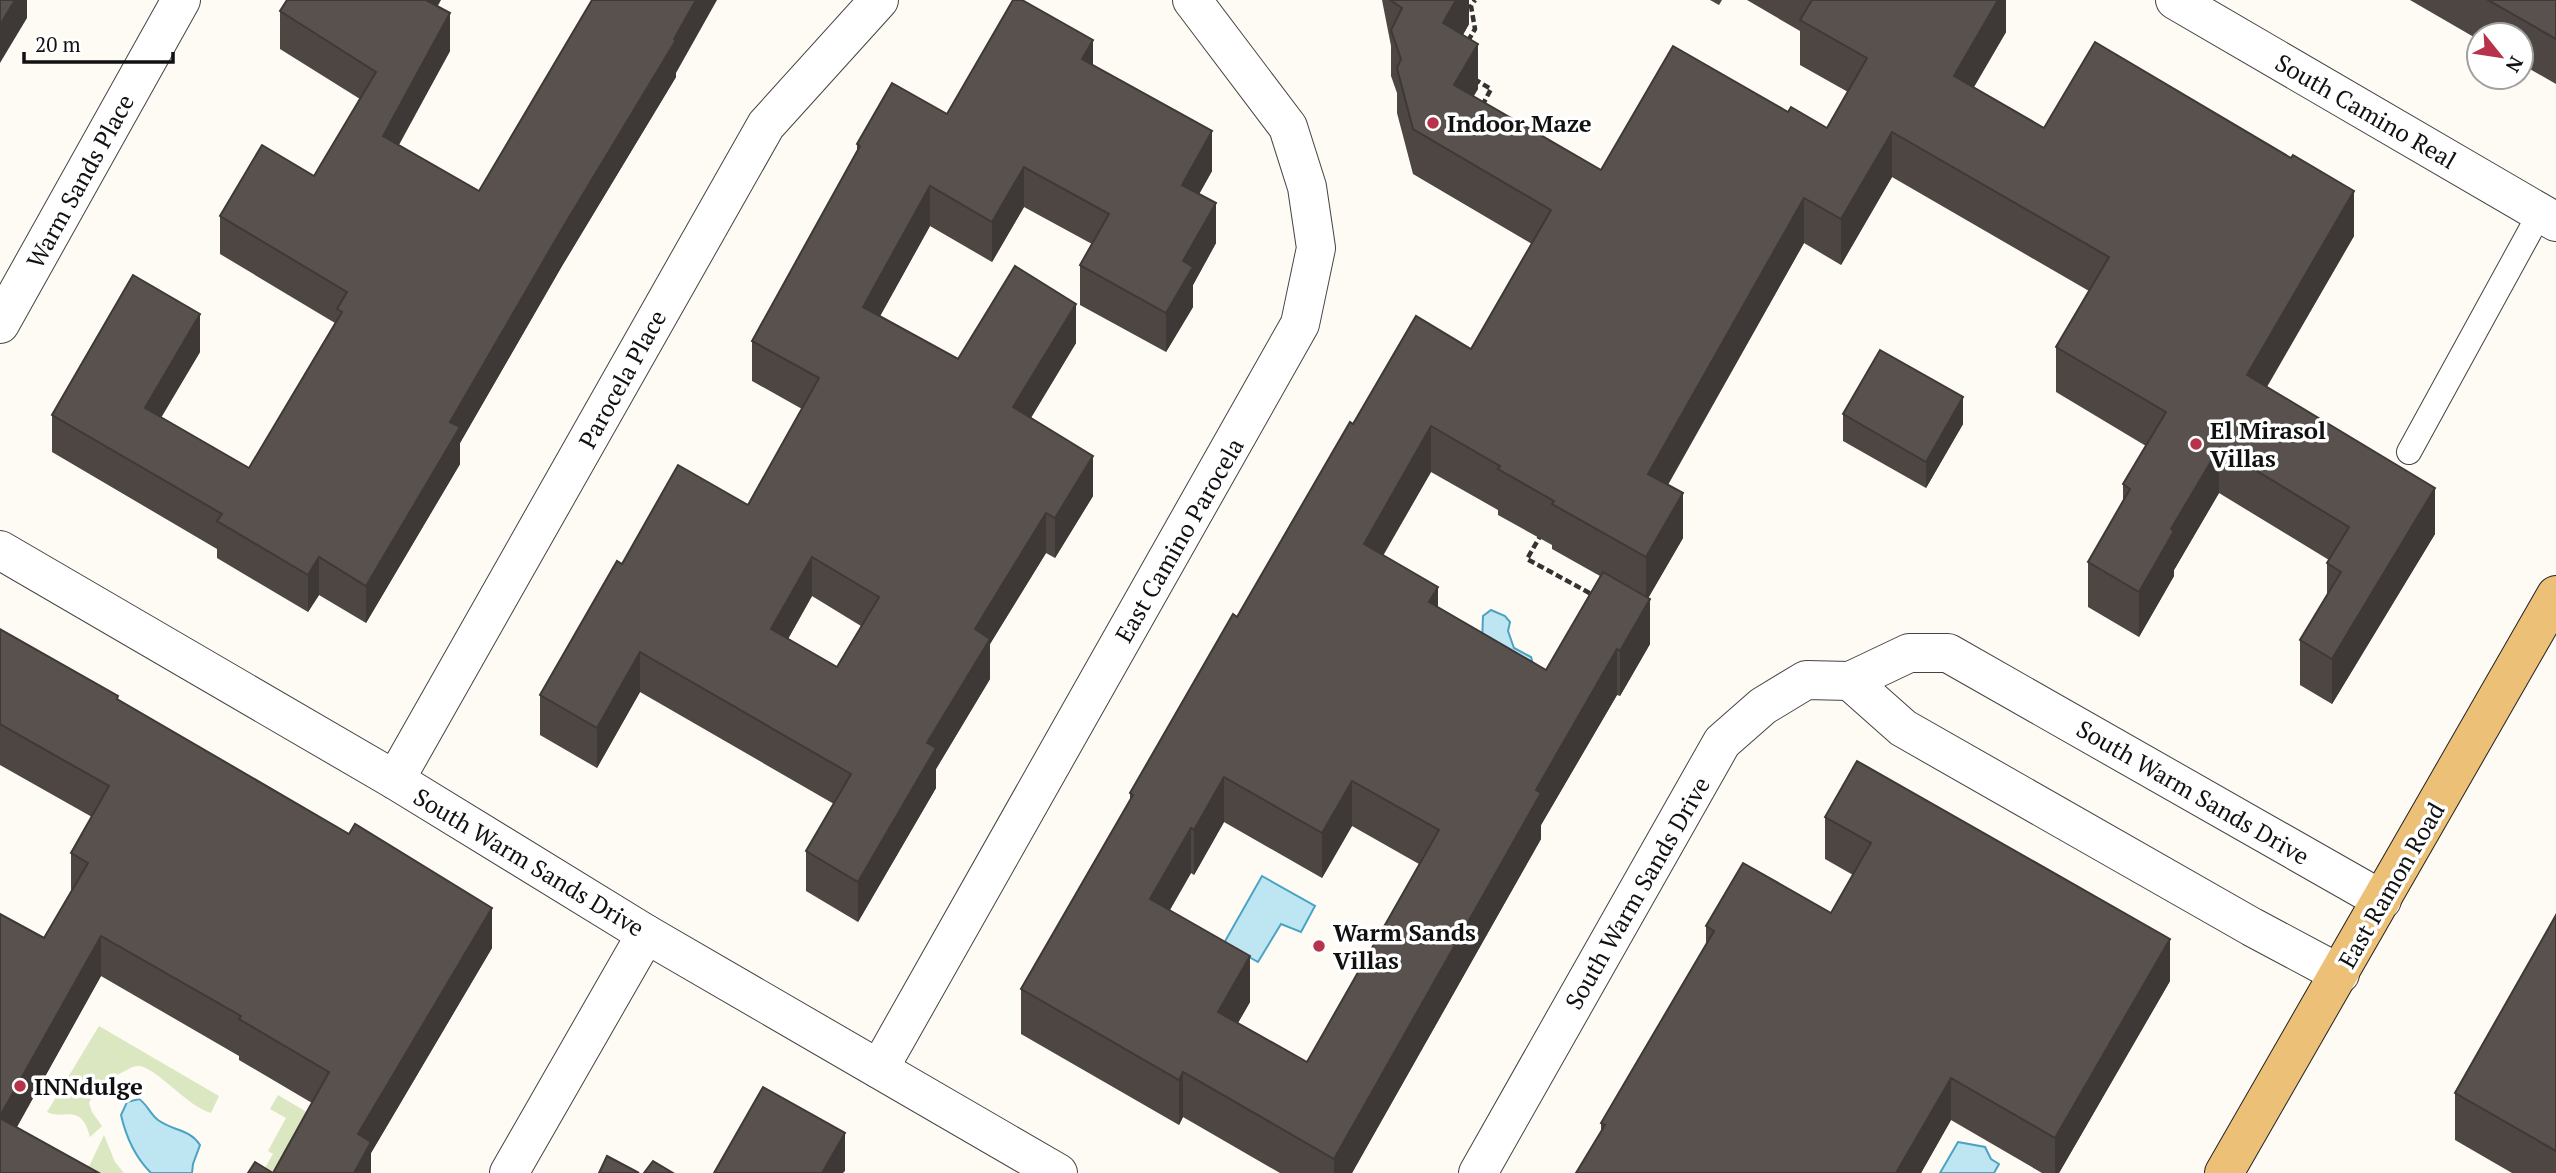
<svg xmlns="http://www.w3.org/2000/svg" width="2556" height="1173" viewBox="0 0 2556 1173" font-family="'PT Serif',serif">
  <rect width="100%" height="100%" fill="#fefbf5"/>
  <g fill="#dae7c0">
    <path d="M99,1026l120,70 -8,17c-23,-6 -54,-45 -72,-47 -8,0 -13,5 -20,8 -16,7 -22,13 -30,29l3,9 10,14 -12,11c-9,-36 -27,-16 -43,-25z"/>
    <polygon points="278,1095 315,1117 290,1173 262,1173 273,1154 268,1151 286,1118 270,1109"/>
    <polygon points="104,1135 115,1162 124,1173 86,1173"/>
  </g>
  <g fill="#bee5f2" stroke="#4ba3c3" stroke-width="2">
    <polygon points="1491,610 1505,616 1510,622 1508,631 1514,648 1531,657 1537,679 1482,642 1483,616"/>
    <polygon points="1262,876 1315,906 1301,932 1281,924 1258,962 1224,943"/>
    <path d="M139,1099c8,5 11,15 19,21 15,11 32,9 42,25l-7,19 -1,9h-41c-16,-16 -25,-36 -30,-58l6,-13z"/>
    <polygon points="1958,1142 1985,1147 1991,1159 1999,1164 1994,1173 1940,1173"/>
  </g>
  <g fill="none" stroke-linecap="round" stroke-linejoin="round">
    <g stroke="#444" stroke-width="26">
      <polyline id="service" points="2409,452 2540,213"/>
    </g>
    <g stroke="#444" stroke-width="40">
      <g id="minor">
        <polyline points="2175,0 2556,222"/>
        <polyline points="0,324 181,0"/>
        <polyline points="0,550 395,780 646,934 1058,1173"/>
        <polyline points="1850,681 1903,728 2252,927 2340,974"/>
        <polyline points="395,780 766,125 879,0"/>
        <polyline points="879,1069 1300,324 1316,248 1307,187 1288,127 1192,0"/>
        <polyline points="509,1173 646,934"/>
        <polyline points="1478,1173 1722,742 1763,706 1806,680 1850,681 1909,653 1948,653 2382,900"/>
      </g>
    </g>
    <g stroke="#222" stroke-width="40">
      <polyline id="primary" points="2224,1173 2556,595"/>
    </g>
    <g stroke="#333" stroke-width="4.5" stroke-dasharray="7 3.5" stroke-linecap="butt">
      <polyline points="1468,41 1475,29 1471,6 1475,0"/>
      <polyline points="1474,79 1491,89 1481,108"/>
      <polyline points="1542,533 1527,559 1595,596"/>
    </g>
    <use href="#service" stroke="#fff" stroke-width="24"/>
    <use href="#minor" stroke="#fff" stroke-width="38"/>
    <use href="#primary" stroke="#edc077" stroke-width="38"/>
  </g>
  <g fill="#4d4643" fill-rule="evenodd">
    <path d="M1382,0h87v24l-6,11 15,54 -5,7 128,74 187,-58 39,16 21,-36 -48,-27v-34l-53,-31h259v32l-32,55 70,41 310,108 -87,151 168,147 -103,170 -32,-19v-45l27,-45v-32l2,-3 -110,-67 -45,77v6l-35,61 -51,-30v-45l35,-61v-17l23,-38 -90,-54v-45l33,-56 -197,-114 -51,88 -37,-22 -136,242 15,53 -35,60 2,46 -30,52 -3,-1 -76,130v14l-189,334h-72l-97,-56 -4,8 -158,-91v-45l109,-188v-8l223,-369 118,-75 61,-105 -119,-70 -16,-61v-20l-6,-17v-30zM1431,472l67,38v5l54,30v4l48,27 -54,94 -108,-63 -55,-52zM1224,822l98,56 30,-52 67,38 -112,198 -69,-39 12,-21 -80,-92 21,-37 3,2z"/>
    <polygon points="1710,0 1722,0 1719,5"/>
    <polygon points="2410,0 2556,0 2556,84 2521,64 2521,35 2479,35 2479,40"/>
    <polygon points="438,7 450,51 399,145 479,191 676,73 676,77 562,266 460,443 460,464 366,623 319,595 308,612 217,558 217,549 52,452 52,415 200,352 161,417 249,468 335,323 220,254 220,216 314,176 360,99 280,49 280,11"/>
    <path d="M1093,65l119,106 -13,23 17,49 -23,42v22l-27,45 -86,-47v-40l12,-21 -68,-37 -32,55 -62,-36 -50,90 78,43 118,-16 -45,75 62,78 -38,62 -9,-5 -56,91v35l-54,90v19l-78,134 -52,-31v-40l28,-47 -194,-112 -43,76 -57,-33v-40l82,-131 126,-59 54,-96 -50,-28v-40l105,-189v-8zM812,596l49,30 -24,41 -49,-28z"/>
    <polygon points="1843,414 1963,424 1926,488 1843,441"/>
    <polygon points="0,629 118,700 492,948 371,1153 371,1173 273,1173 312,1103 239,1060 239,1056 101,976 17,1127 0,1173 44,938 71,891 71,853 92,817 0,765"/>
    <polygon points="1825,817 2170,981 2059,1173 2042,1173 1951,1120 1921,1173 1576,1173 1601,1132 1601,1123 1706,944 1706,926 1831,913 1853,875 1825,859"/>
    <polygon points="2556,915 2556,1173 2512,1173 2455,1140 2455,1093"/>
  </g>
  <g fill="#3e3937">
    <polygon points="15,0 27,0 27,18 0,63 0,25"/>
    <polygon points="422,0 441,0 422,35"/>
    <polygon points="696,0 717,0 676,73 676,77 562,266 460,443 460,464 366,623 366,586 450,422"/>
    <polygon points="1456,0 1469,0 1469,24 1443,69 1443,23"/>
    <polygon points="1998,0 2006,0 2006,32 1954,121 1954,76"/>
    <polygon points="450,13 450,51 383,173 383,136"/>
    <polygon points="1093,40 1093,80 1082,59"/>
    <polygon points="1478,44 1478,89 1454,130 1454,85"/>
    <polygon points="1212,131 1212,171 1182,225 1182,185"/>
    <polygon points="1892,132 1892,177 1841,265 1841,219"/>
    <polygon points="1024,167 1024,207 992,262 992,222"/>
    <polygon points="930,186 930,226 863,347 863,307"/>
    <polygon points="2354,191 2354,236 2247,420 2247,375"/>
    <polygon points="1804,198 1804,243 1648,519 1648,474"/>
    <polygon points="1216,203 1216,243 1193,285 1193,307 1166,352 1166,313 1183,261"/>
    <polygon points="1076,304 1076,343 1013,447 1013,407"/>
    <polygon points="200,314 200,352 145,445 145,408"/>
    <polygon points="1963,397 1963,424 1926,488 1926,462"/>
    <polygon points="1431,426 1431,472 1364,589 1364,544"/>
    <polygon points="2219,448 2219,493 2174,570 2174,576 2139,637 2139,592 2171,529"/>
    <polygon points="1093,456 1093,496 1055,558 1055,518"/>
    <polygon points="2435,488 2435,534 2332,704 2332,659"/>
    <polygon points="1683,493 1683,538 1646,602 1646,557"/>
    <polygon points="1046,513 1046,553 990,644 990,679 936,769 936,788 858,922 858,882 927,743 975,629"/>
    <polygon points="319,557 319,595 308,612 308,575"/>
    <polygon points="812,557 812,596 771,669 771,629"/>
    <polygon points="1438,587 1438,632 1429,602"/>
    <polygon points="1650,599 1650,644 1620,696 1620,651"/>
    <polygon points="1617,649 1617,695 1541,825 1541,839 1352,1173 1334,1173 1334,1159 1536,790"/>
    <polygon points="640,652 640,692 597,768 597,728"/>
    <polygon points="1224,777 1224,822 1194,875 1194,830"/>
    <polygon points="1352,781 1352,826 1322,878 1322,833"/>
    <polygon points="1191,828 1191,873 1150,944 1150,899"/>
    <polygon points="492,908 492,948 371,1153 371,1173 354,1173 358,1134"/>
    <polygon points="101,936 101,976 0,1157 0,1116"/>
    <polygon points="2170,939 2170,981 2059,1173 2055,1173 2055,1138"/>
    <polygon points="1250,956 1250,1002 1218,1057 1218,1012"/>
    <polygon points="1183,1072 1183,1117 1179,1125 1179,1080"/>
    <polygon points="1951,1078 1951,1120 1921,1173 1896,1173"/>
    <polygon points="845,1133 845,1171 843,1173 822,1173"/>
  </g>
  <g fill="#59514e" stroke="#3e3937" stroke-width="2" fill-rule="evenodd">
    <polygon points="0,0 15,0 0,25"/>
    <polygon points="287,0 426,0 450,13 383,136 479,191 592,0 696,0 674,39 676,40 562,229 450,422 460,427 366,586 319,557 308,575 217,521 222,514 52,415 133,275 200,314 145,408 249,468 342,312 337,309 347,292 220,216 262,145 314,176 376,72 280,11"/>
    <path d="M1013,0h9l71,40 -11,19 130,72 -30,54 34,18 -33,58 10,6 -27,46 -86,-48 29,-51 -85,-47 -32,55 -62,-36 -67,121 95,52 57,-93 61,38 -63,103 80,49 -38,62 -9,-5 -71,116 15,10 -63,104 9,5 -78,134 -52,-31 45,-77 -211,-122 -43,76 -57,-33 77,-134 5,3 56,-99 70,40 71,-127 -67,-37 108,-195 -3,-2 35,-61 55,31zM812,557l67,40 -42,70 -66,-38z"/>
    <path d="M1390,0h66l-13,23 35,21 -24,41 147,85 72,-124 115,66 3,-5 36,21 40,-70 -67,-38 12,-20h186l-44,76 90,52 51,-86 196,116 2,-3 61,36 -107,184 188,113 -103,171 -32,-19 41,-68 -14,-9 22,-36 -130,-79 -48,81 3,2 -35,61 -51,-30 42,-73 -7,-5 43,-72 -110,-65 53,-90 -217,-125 -51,87 -37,-21 -156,276 35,19 -37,64 -94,-53 2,-3 -56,-32 2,-3 -69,-40 -67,118 74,43 -9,15 117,68 57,-98 47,27 -30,52 -3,-2 -81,141 5,3 -207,366 -151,-87 -4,8 -158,-91 112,-194 -3,-2 103,-179 4,3 113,-195 3,2 63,-108 55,33 80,-139 -138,-81 -16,-61 4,-9 -10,-29 11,-22zM1224,777l98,56 30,-52 87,49 -132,232 -89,-50 32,-56 -100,-57 41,-71 3,2z"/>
    <polygon points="2488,0 2556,0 2556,39"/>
    <polygon points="1880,350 1963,397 1926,462 1843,414"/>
    <polygon points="0,629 118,696 117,699 349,834 355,824 492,908 358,1134 371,1142 354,1173 248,1173 255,1162 273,1173 329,1072 239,1019 241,1016 101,936 0,1116 0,914 44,938 88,863 71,853 109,786 0,724"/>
    <polygon points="1857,761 2170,939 2055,1138 1951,1078 1896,1173 1576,1173 1605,1125 1601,1123 1714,931 1706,926 1743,863 1831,913 1871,843 1825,817"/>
    <polygon points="2556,915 2556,1151 2455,1093"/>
    <polygon points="763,1087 845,1133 822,1173 714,1173"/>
    <polygon points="0,1118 99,1173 0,1173"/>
    <polygon points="607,1156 639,1173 599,1173"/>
    <polygon points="653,1161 673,1173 644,1173"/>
  </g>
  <g fill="#b6334b" stroke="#fff" stroke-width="2.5">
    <circle cx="1433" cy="123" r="7"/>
    <circle cx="2196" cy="444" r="7"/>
    <circle cx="1319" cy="946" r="7"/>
    <circle cx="20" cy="1086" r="7"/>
  </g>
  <g text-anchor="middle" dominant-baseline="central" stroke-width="7" stroke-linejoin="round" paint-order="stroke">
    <g font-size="24" fill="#111" stroke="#fff">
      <text transform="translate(2366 111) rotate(30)">South Camino Real</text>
      <text transform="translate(80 181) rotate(-61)">Warm Sands Place</text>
      <text transform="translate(622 379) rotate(-61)">Parocela Place</text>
      <text transform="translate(1179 540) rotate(-60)">East Camino Parocela</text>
      <text transform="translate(2193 792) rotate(30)">South Warm Sands Drive</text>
      <text transform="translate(529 862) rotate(31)">South Warm Sands Drive</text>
      <text transform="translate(2391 885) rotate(-60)">East Ramon Road</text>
      <text transform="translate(1637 893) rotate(-60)">South Warm Sands Drive</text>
    </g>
    <g font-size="24" font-weight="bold" fill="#111" stroke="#fff" text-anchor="start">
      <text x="1447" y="123">Indoor Maze</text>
      <text x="2210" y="430">El Mirasol<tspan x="2210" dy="28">Villas</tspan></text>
      <text x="1333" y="932">Warm Sands<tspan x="1333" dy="28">Villas</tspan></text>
      <text x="34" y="1086">INNdulge</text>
    </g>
  </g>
  <g transform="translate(2500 56) rotate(120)"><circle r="33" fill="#ffffff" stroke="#a0a0a0" stroke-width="2"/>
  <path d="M0-5L12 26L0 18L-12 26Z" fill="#b6334b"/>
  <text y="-10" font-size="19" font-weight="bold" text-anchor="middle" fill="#111111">N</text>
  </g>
  <path d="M24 52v10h149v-10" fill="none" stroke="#111111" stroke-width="3.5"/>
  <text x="35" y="52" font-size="21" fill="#111111" stroke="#ffffff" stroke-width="5" paint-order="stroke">20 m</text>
</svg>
